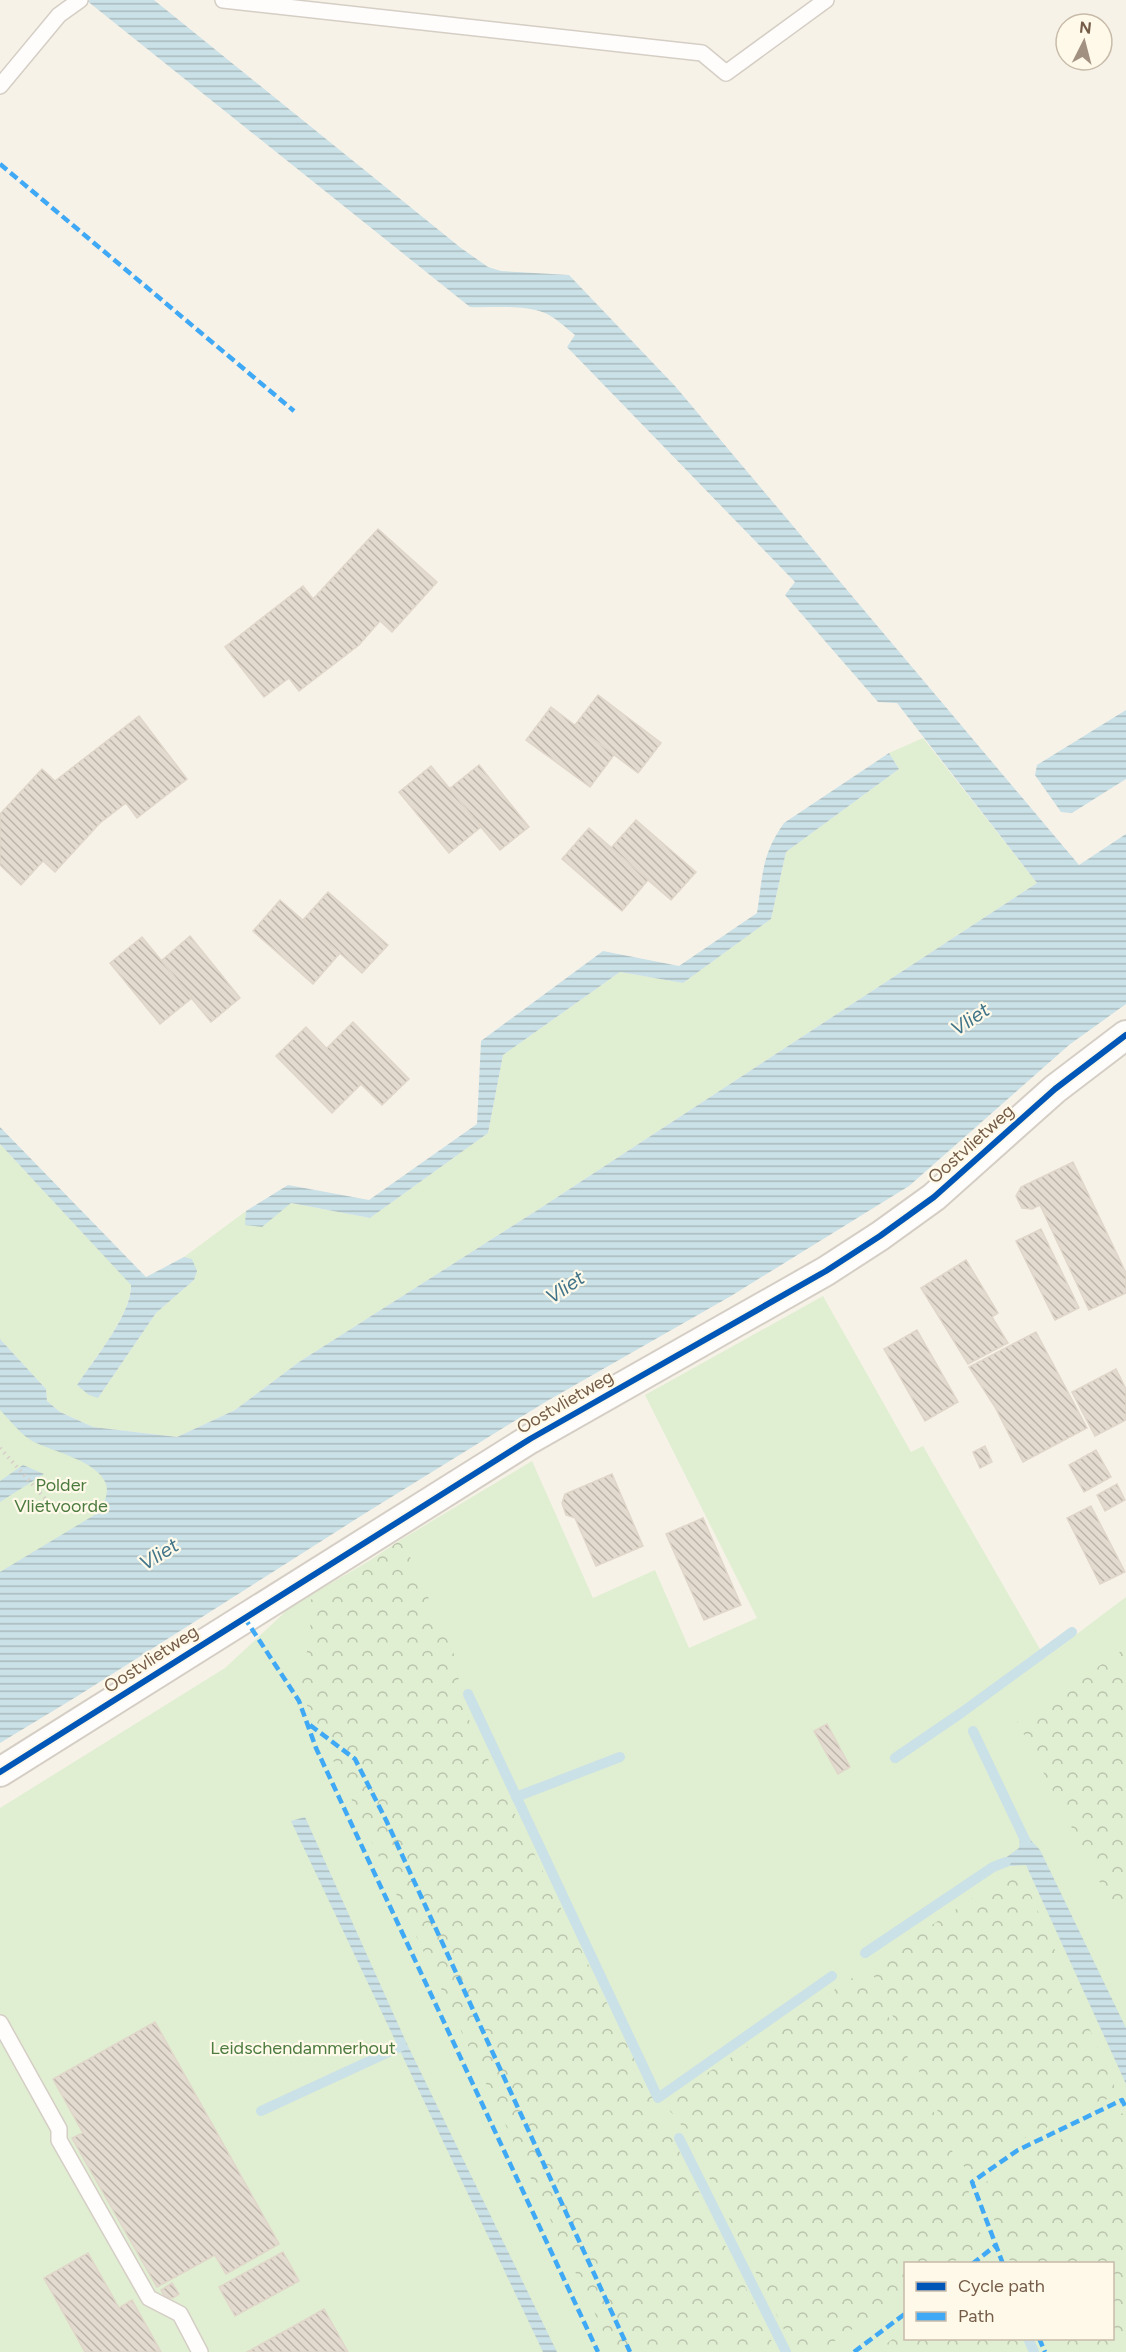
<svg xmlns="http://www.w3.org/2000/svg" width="1126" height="2352" viewBox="0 0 1126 2352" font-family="Figtree,sans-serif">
  <defs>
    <pattern id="forest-crowns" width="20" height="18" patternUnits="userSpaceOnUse" patternTransform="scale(1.5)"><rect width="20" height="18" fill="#e0eed2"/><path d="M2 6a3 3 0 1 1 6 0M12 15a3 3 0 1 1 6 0" fill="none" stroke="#bac4ac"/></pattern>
    <pattern id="water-rules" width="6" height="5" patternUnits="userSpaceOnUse" patternTransform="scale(1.5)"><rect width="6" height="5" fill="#cae1e7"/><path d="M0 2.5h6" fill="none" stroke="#a9babd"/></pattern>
    <pattern id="building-back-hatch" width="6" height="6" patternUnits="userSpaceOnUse" patternTransform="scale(1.5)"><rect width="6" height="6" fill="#e3dbcf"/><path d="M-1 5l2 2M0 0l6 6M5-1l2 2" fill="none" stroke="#bdb5aa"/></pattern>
  </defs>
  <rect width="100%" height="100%" fill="#f7f2e8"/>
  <g fill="#e0eed2" fill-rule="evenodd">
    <path d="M923,738l114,145 -501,328 -237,151 -64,48 -58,27 -84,-10 -33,-15 -13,-11 -1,-12 -46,-50v-195l131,140c1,30 -37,75 -54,101l21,13 58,-85 38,-33 -2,-21 -8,-2 62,-46v14l45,-22 79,15 118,-85 15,-78 117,-83 63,11 88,-64 15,-67 113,-83 -10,-16z"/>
    <path d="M823,1296l88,156 12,-6 122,212 81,-61v755h-1126v-544l225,-140 58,-54 5,-9 17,-12 2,4 95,-55v-3l130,-78 61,137 62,-28 34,78 68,-30 -112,-223zM906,2264h206v74h-206z"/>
    <polygon points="0,1377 138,1485 0,1601"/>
  </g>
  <g fill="url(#forest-crowns)">
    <path d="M402,1539l59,131 -6,21 322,661h-164l-316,-668c11,-31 16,-49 12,-83z"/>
    <polygon points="1126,1648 1126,1897 1111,1904 1017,1721"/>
    <polygon points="1019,1868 1118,2094 1018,2141 968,2175 869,1966"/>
    <polygon points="866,1969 965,2178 983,2243 952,2263 906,2264 905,2294 818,2352 795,2352 686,2131 663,2102"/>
    <polygon points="1123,2113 1126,2119 1126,2352 1053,2352 1047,2339 1112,2338 1112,2264 1011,2263 1002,2243 982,2185 1021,2156"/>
    <polygon points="905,2330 906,2338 1020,2339 1027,2352 875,2352"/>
  </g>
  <g fill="url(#water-rules)">
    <path d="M86,0h68l307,248 27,19 13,4 68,4 106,111 404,479 47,-31v170l-57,41 -160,141 -178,110 -184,105 -183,113 -288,183 -76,46v-171l101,-61c3,-9 8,-18 5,-27 -8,-23 -52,-32 -72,-42 -12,-6 -24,-22 -34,-32v-71l46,50 1,12 13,11 33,15 84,10 58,-27 64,-48 237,-151 501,-328 -140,-180 -19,-1 -93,-107 10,-13 -228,-235 8,-12c-10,-8 -19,-17 -30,-22 -22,-9 -52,-5 -75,-6z"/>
    <polygon points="1126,710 1126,779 1072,813 1061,812 1035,775 1037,765"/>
    <path d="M889,753l10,16 -113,83 -15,67 -88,64 -63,-11 -117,83 -15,78 -118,85 -79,-15 -29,24 -17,-2 1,-14 42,-26 81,15 108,-76 4,-83 122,-90 76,15 78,-53c6,-37 4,-58 27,-90z"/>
    <path d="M0,1127l146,150 38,-20 8,2 5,12 -3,9 -38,33 -58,85 -9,-3 -12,-10c17,-26 55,-71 54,-100l-131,-141z"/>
    <polygon points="23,1465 44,1474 0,1502 0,1481"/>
    <polygon points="305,1817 407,2044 557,2352 543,2352 291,1821"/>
    <polygon points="1021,1830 1040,1850 1126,2028 1126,2084 1026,1865 993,1867 1019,1848"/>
  </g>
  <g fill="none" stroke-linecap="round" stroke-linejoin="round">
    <g stroke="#cae1e7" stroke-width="10">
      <polyline points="468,1694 658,2098 832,1976"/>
      <polyline points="973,1731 1026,1842"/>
      <polyline points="895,1758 961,1713 1072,1632"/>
      <polyline points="516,1797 620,1757"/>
      <polyline points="865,1953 993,1867 1006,1862"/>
      <polyline points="261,2111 402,2046"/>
      <polyline points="679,2138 786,2352"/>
      <polyline points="1028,2338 1034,2352"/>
    </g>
  </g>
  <g fill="url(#building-back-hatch)" stroke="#e0d6ca" stroke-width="1.5">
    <polygon points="378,529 437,582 392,632 380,621 359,645 299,691 289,678 264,697 225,647 303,586 313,599"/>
    <polygon points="598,695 661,743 638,773 575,725"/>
    <polygon points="551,707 614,755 590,787 526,740"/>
    <polygon points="139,716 187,779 137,818 126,803 100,823 55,872 43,861 21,885 0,865 0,814 42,769 55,781"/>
    <polygon points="479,765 529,827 500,850 449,789"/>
    <polygon points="431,766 481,827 449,853 399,792"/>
    <polygon points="636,820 696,872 671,900 611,848"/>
    <polygon points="589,828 648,880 622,911 562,859"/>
    <polygon points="328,892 388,945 362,973 303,920"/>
    <polygon points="280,900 340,953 313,984 253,931"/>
    <polygon points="190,936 240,998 211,1022 161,961"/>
    <polygon points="142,937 192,998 160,1024 110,963"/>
    <polygon points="353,1022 409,1079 382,1105 326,1049"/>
    <polygon points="306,1027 361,1084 332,1113 276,1056"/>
    <polygon points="1073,1162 1126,1273 1126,1293 1089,1310 1040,1205 1032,1209 1022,1208 1016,1196 1021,1187"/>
    <polygon points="1041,1229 1079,1308 1055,1320 1016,1241"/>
    <polygon points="966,1260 998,1313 992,1317 1008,1343 968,1364 921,1288"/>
    <polygon points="917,1330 958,1402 925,1421 884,1349"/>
    <polygon points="1036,1332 1087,1428 1023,1462 995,1407 969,1367"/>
    <polygon points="1116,1369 1126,1389 1126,1420 1095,1436 1072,1392"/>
    <polygon points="985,1446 992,1462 980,1468 973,1452"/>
    <polygon points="1096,1450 1111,1477 1084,1492 1069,1465"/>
    <polygon points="612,1474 643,1546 596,1566 575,1518 566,1515 562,1503 565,1494"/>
    <polygon points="1117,1484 1125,1500 1105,1511 1097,1495"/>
    <polygon points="1091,1506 1125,1572 1100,1584 1067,1518"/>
    <polygon points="703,1518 741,1605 704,1620 666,1534"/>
    <polygon points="827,1724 850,1767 838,1774 814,1731"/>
    <polygon points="155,2022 279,2244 226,2274 215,2255 157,2287 72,2138 83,2133 53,2079"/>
    <polygon points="283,2252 299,2281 235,2316 219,2287"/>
    <polygon points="88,2253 119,2308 132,2300 161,2352 85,2352 44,2278"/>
    <polygon points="172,2283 179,2294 173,2298 165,2297 161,2290"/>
    <polygon points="324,2309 348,2352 247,2352 303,2321"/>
  </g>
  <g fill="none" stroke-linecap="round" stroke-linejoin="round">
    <g stroke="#d5cec5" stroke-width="18">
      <g id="service">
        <polyline points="223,0 702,53 726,73 826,0"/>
        <polyline points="0,86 59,15 80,0"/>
        <polyline points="0,2023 59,2129 59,2140 149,2298 180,2314 200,2352"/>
      </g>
    </g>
    <g stroke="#d5cec5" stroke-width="32">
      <polyline id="minor" points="0,1772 530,1439 826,1271 880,1236 934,1197 1055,1089 1126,1035"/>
    </g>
    <g stroke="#d7d0c9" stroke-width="4" stroke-dasharray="1.5 4.5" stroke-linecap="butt">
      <polyline points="0,1448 49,1503"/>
      <polyline points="1122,2100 1126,2098"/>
    </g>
    <use href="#service" stroke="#fefdfc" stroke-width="15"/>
    <use href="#minor" stroke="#fefdfc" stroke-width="28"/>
    <g stroke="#3fa9f5" stroke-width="4.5" stroke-dasharray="9 4.5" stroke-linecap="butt">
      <polyline points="0,164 294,411"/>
      <polyline points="244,1617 299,1701 316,1748 598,2352"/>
      <polyline points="310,1725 355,1759 386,1820 630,2352"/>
      <polyline points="972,2264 995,2246"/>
      <polyline points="1003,2264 972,2182 1018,2150 1122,2100 1126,2108"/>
      <polyline points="1039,2338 1045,2352"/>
      <polyline points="854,2352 906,2313"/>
    </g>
    <g stroke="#fff9e9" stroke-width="10">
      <polyline id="cycleway" points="0,1772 530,1439 826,1271 880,1236 934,1197 1055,1089 1126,1035"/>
    </g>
    <use href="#cycleway" stroke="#0057b8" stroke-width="6"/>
  </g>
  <g text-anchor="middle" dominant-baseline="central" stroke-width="4.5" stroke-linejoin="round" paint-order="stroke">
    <g font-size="18" fill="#755d48" stroke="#fff9e9">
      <text transform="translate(971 1144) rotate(-42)">Oostvlietweg</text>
      <text transform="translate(565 1402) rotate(-30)">Oostvlietweg</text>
      <text transform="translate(151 1659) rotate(-33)">Oostvlietweg</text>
    </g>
    <g font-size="18" fill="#4b7b3f" stroke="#fff9e9">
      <text x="61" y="1485">Polder<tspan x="61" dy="21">Vlietvoorde</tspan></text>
      <text x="303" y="2048">Leidschendammerhout</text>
    </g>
    <g font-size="20" font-style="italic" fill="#41758a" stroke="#fff9e9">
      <text transform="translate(970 1019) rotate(-34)">Vliet</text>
      <text transform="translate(565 1287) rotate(-34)">Vliet</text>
      <text transform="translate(159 1554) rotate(-32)">Vliet</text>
    </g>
  </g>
  <rect x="904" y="2262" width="210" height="78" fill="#fff9e9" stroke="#c8bba9" stroke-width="1.5"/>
  <rect x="916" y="2282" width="30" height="9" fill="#0057b8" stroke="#c8bba9" stroke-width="1.5"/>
  <text x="958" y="2292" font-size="18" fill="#755d48">Cycle path</text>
  <rect x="916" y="2312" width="30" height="9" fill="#3fa9f5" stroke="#c8bba9" stroke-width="1.5"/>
  <text x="958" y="2322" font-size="18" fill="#755d48">Path</text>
  <g transform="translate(1084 42) rotate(6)"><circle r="28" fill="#fff9e9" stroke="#c8bba9" stroke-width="1.5"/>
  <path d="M0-4.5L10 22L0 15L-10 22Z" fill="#a29180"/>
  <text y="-9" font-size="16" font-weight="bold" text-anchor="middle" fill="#755d48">N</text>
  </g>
</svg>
